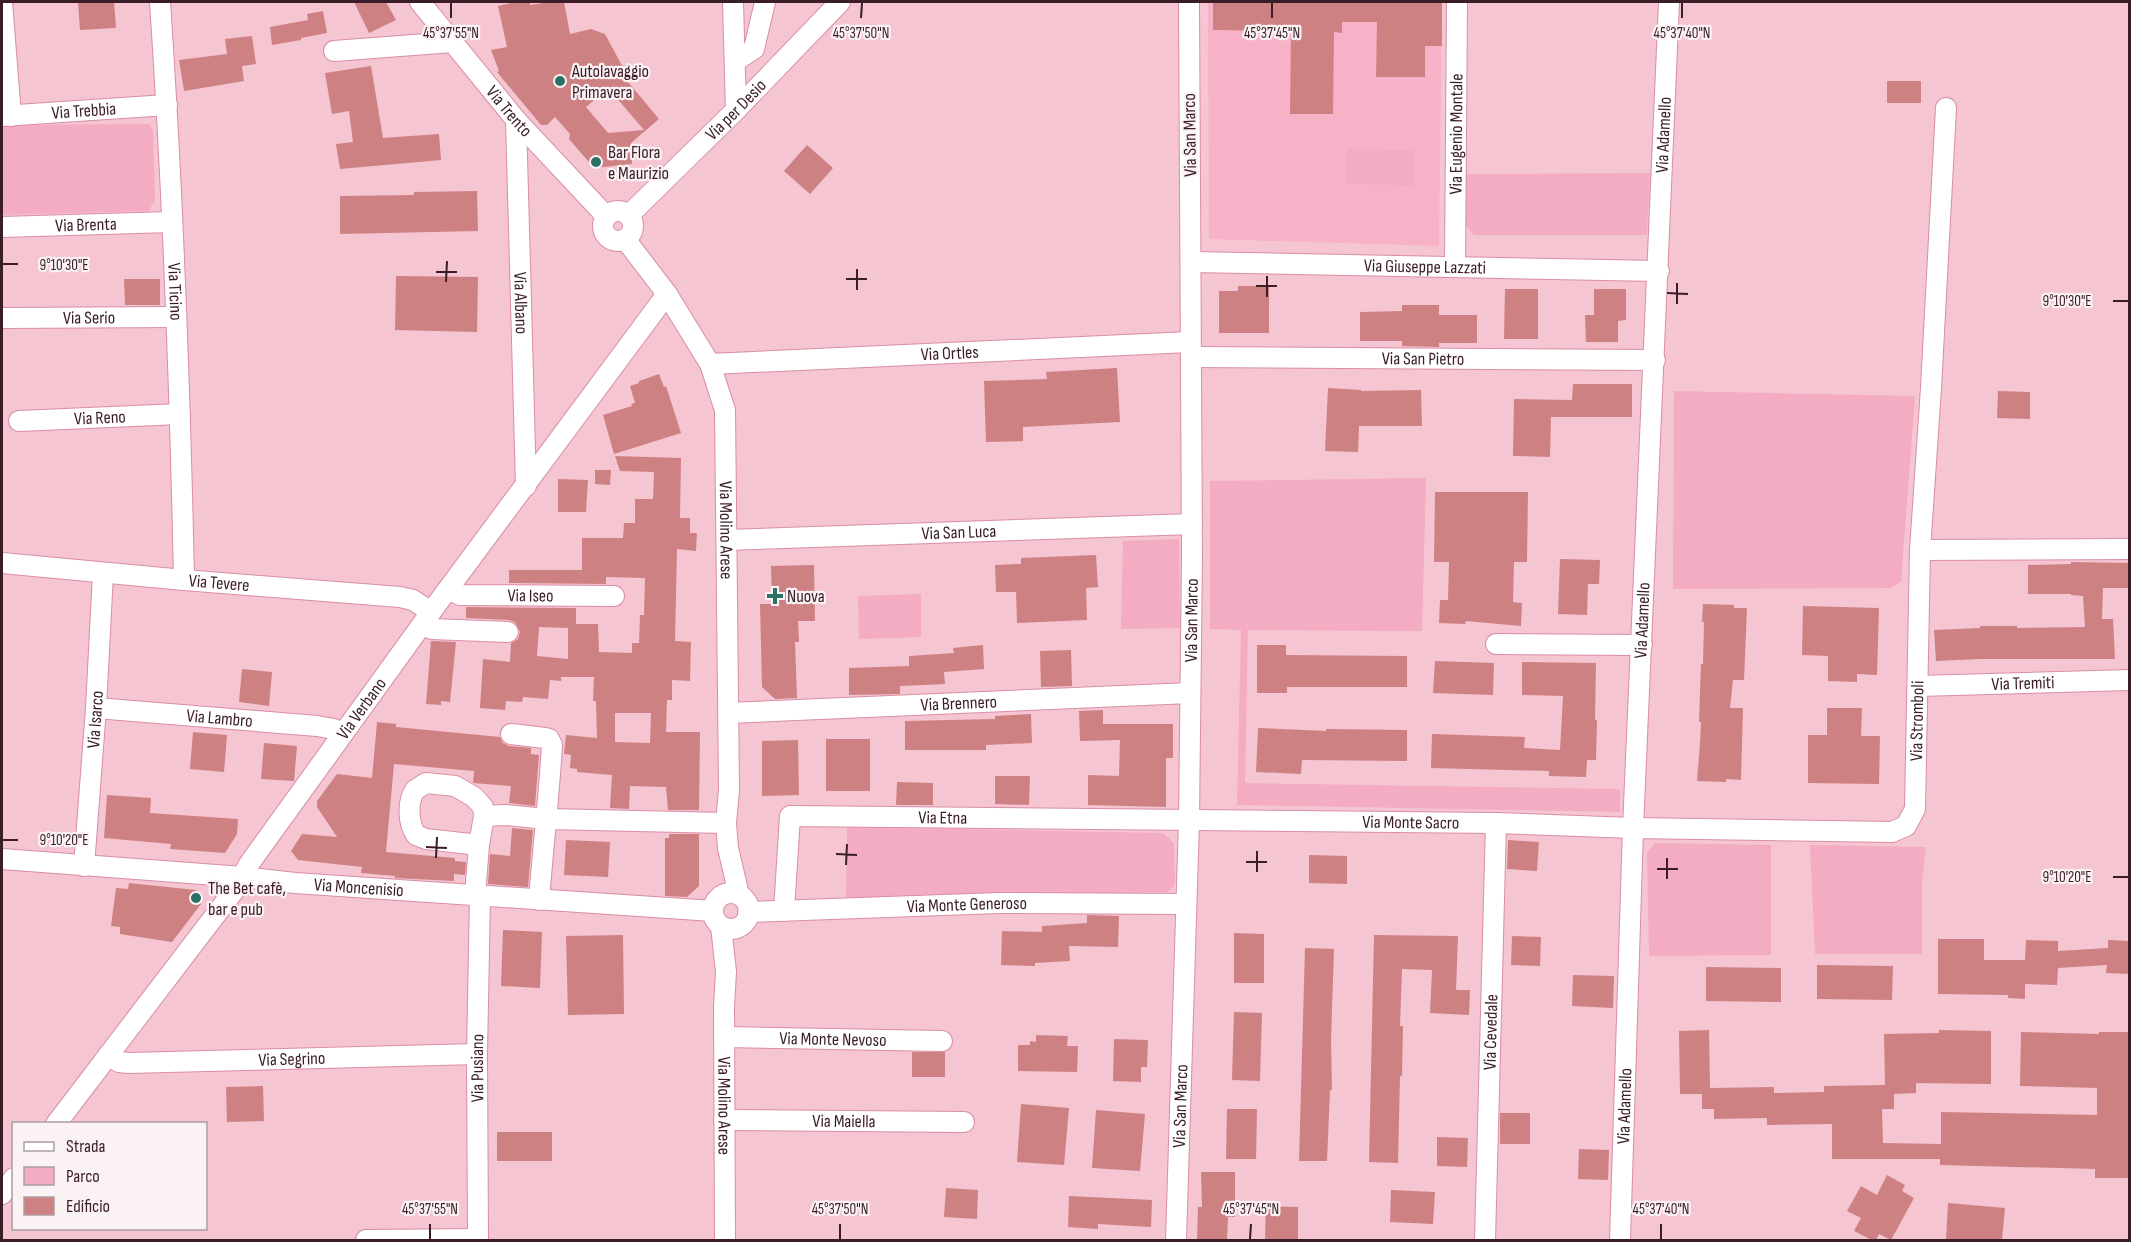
<svg xmlns="http://www.w3.org/2000/svg" width="2131" height="1242" viewBox="0 0 2131 1242" font-family="'Sofia Sans Condensed',sans-serif">
  <rect width="100%" height="100%" fill="#f5c5d2"/>
  <polygon fill="#f7b2c7" points="1208,2 1442,2 1439,246 1209,239"/>
  <g fill="#f4acc2">
    <polygon points="149,124 153,130 155,201 148,211 2,215 2,125"/>
    <polygon points="1347,148 1415,151 1414,186 1346,183"/>
    <polygon points="1650,173 1647,235 1474,235 1466,226 1466,174"/>
    <polygon points="1674,391 1915,396 1901,582 1890,588 1673,589"/>
    <polygon points="1426,478 1422,631 1248,630 1245,783 1620,789 1620,812 1237,805 1241,630 1210,629 1210,481"/>
    <polygon points="1179,539 1180,628 1121,629 1123,541"/>
    <polygon points="921,594 921,637 859,639 858,596"/>
    <polygon points="847,827 1163,833 1174,843 1175,885 1168,892 846,898"/>
    <polygon points="1655,843 1771,845 1771,955 1649,956 1647,853"/>
    <polygon points="1810,845 1926,847 1922,881 1922,954 1815,954"/>
  </g>
  <g fill="#ce8182" fill-rule="evenodd">
    <polygon points="78,2 114,2 116,28 80,30"/>
    <polygon points="354,2 386,2 396,20 369,33"/>
    <path d="M516,2h14v3l20,-3h14l6,32 21,-5 14,5 21,39 -3,3 36,43 -28,24 1,21 -38,4 -25,-29 1,-5 -15,-17 -8,8h-6l-44,-53 2,-1 -8,-21 16,-3 -9,-41zM608,88l36,42 -36,3 -22,-26z"/>
    <polygon points="1213,2 1442,2 1442,46 1425,46 1425,77 1376,77 1377,22 1342,22 1342,33 1334,32 1333,114 1290,114 1291,31 1213,30"/>
    <polygon points="323,11 327,33 301,38 301,40 272,45 270,27 308,20 307,14"/>
    <polygon points="252,36 256,64 242,66 244,81 184,91 179,60 227,54 225,39"/>
    <polygon points="371,66 383,138 439,134 441,160 340,169 336,144 353,142 349,111 332,114 325,73"/>
    <rect x="1887" y="81" width="34" height="22"/>
    <polygon points="807,145 833,168 810,194 784,171"/>
    <polygon points="477,191 478,231 340,234 340,196 414,195 414,192"/>
    <polygon points="396,276 478,277 477,332 395,330"/>
    <polygon points="124,279 160,279 160,305 125,305"/>
    <polygon points="1238,286 1269,286 1269,333 1219,333 1219,291 1238,291"/>
    <polygon points="1505,289 1538,289 1538,339 1504,339"/>
    <polygon points="1594,289 1626,289 1626,320 1618,321 1618,342 1586,342 1585,315 1594,315"/>
    <polygon points="1402,305 1439,305 1439,315 1477,315 1477,343 1439,343 1439,347 1402,346 1402,341 1360,341 1360,312 1402,311"/>
    <polygon points="1117,368 1120,422 1023,427 1023,441 986,442 984,381 1047,379 1046,372"/>
    <polygon points="659,374 664,387 666,386 681,433 614,454 603,415 632,406 631,404 635,403 630,386 639,383 639,381"/>
    <polygon points="1573,384 1632,384 1632,417 1551,417 1550,457 1513,456 1514,399 1572,400"/>
    <polygon points="1328,388 1361,390 1361,391 1421,390 1422,426 1359,426 1358,452 1325,451"/>
    <polygon points="1998,391 2030,392 2030,419 1997,418"/>
    <path d="M615,456l66,2 -1,60h10v15h7l-1,18 -19,-2 -2,92 16,1 -1,39 -18,-1v20h-5l-1,32h34l-1,78h-31l-2,-23 -36,-1 -1,23 -19,-1 2,-33 -35,-3v-3l-7,-1 1,-13 -7,-1 2,-19 31,3 -1,-37h-3l1,-24h-33v4l-11,-1 -2,19 -25,-2 -1,5 -16,-1 -1,9 -25,-2 3,-49 27,3 1,-19 7,-4 2,-7 -5,-10 -6,-2 -43,-2v-11l110,1v16h22l1,28 33,1v-10h7l1,-28h4l1,-37 -39,-1v7l-97,-1v-13h73v-32h41l1,-15h11v-24h18l1,-27 -34,-1zM539,627l29,1v31l-31,-3zM615,713h36l-1,30 -35,-1z"/>
    <polygon points="595,470 611,470 610,485 595,484"/>
    <polygon points="558,479 588,480 586,512 558,512"/>
    <polygon points="1435,492 1528,492 1527,562 1514,562 1513,602 1522,603 1521,626 1466,621 1465,624 1439,623 1440,600 1448,600 1449,562 1434,562"/>
    <polygon points="1096,555 1098,587 1086,588 1087,620 1017,623 1016,592 996,592 995,565 1021,564 1021,558"/>
    <polygon points="1560,559 1600,560 1599,584 1588,584 1587,615 1558,614"/>
    <polygon points="2071,562 2130,563 2130,588 2103,588 2102,619 2113,619 2115,659 1980,659 1936,661 1934,630 1980,628 1980,626 2017,626 2017,628 2085,627 2083,596 2071,595 2071,594 2028,594 2028,565 2071,564"/>
    <polygon points="814,565 815,621 798,621 799,642 795,642 797,698 775,699 762,687 760,604 772,604 771,566"/>
    <polygon points="1703,604 1734,605 1734,608 1747,608 1744,680 1733,680 1730,708 1743,708 1741,780 1726,779 1726,782 1697,781 1700,743 1701,722 1699,722 1701,664 1703,664 1704,622 1702,622"/>
    <polygon points="1803,606 1879,608 1877,675 1857,674 1857,682 1828,681 1828,656 1802,655"/>
    <polygon points="431,641 456,642 450,702 441,701 441,705 426,704"/>
    <polygon points="983,645 984,669 944,672 945,684 900,686 900,694 849,695 849,668 909,666 909,656 954,653 953,648"/>
    <polygon points="1257,645 1286,645 1286,655 1407,656 1407,687 1287,687 1287,693 1257,693"/>
    <polygon points="1071,650 1072,686 1041,687 1040,651"/>
    <polygon points="1435,661 1494,663 1493,695 1433,693"/>
    <polygon points="1522,662 1596,663 1595,720 1597,720 1596,760 1587,760 1586,777 1549,776 1549,771 1431,768 1432,734 1525,737 1524,748 1560,750 1563,696 1522,695"/>
    <polygon points="242,669 272,672 269,706 239,702"/>
    <polygon points="1827,708 1862,708 1861,736 1880,736 1879,784 1808,783 1808,735 1827,735"/>
    <polygon points="1103,710 1103,724 1173,724 1173,758 1166,758 1166,807 1088,805 1088,775 1119,776 1120,740 1080,741 1079,711"/>
    <polygon points="1031,714 1032,743 986,745 986,750 905,750 905,721 995,719 995,716"/>
    <polygon points="377,722 396,724 396,727 500,737 503,743 509,746 531,748 531,754 539,755 535,806 509,803 511,786 473,783 474,771 394,764 386,852 455,858 455,861 466,862 465,875 454,874 454,881 395,878 395,876 361,873 362,867 298,860 291,851 302,834 337,837 317,807 317,801 337,774 372,778"/>
    <polygon points="1258,728 1326,731 1326,729 1407,730 1407,761 1302,760 1301,774 1256,772"/>
    <polygon points="193,732 227,735 224,772 190,769"/>
    <rect x="826" y="739" width="44" height="52"/>
    <polygon points="798,740 799,795 762,796 762,741"/>
    <polygon points="264,743 297,746 294,781 261,779"/>
    <polygon points="995,776 1030,776 1029,805 995,804"/>
    <polygon points="897,782 933,783 933,805 896,805"/>
    <polygon points="107,795 151,798 150,813 238,819 237,834 225,853 170,849 171,844 104,838"/>
    <polygon points="512,828 533,830 528,887 488,884 490,854 510,856"/>
    <polygon points="669,834 699,834 699,886 687,897 665,896 665,838 669,838"/>
    <polygon points="566,840 610,842 608,877 564,875"/>
    <polygon points="1508,840 1539,842 1537,871 1507,869"/>
    <polygon points="1309,855 1347,856 1347,884 1309,883"/>
    <polygon points="129,883 196,890 201,904 172,942 120,934 120,927 111,926 116,888 128,889"/>
    <polygon points="1087,915 1119,916 1118,947 1069,946 1070,961 1035,963 1035,966 1001,965 1002,931 1042,932 1042,926 1087,923"/>
    <polygon points="503,930 542,932 540,988 501,986"/>
    <polygon points="1234,933 1264,934 1264,983 1234,983"/>
    <polygon points="623,935 624,1014 568,1015 566,936"/>
    <polygon points="1374,935 1458,936 1456,990 1470,990 1469,1015 1430,1013 1432,970 1402,969 1400,1026 1403,1026 1402,1076 1400,1076 1398,1163 1369,1162"/>
    <polygon points="1512,936 1541,937 1540,966 1511,965"/>
    <polygon points="1938,939 1984,939 1984,960 2025,960 2026,940 2058,941 2058,951 2108,948 2108,940 2130,941 2130,974 2106,973 2107,965 2058,968 2057,985 2025,984 2025,999 2008,998 2008,995 1938,994"/>
    <polygon points="1305,948 1334,949 1331,1040 1332,1090 1330,1090 1327,1161 1299,1161"/>
    <polygon points="1817,965 1893,966 1892,1000 1817,999"/>
    <polygon points="1706,967 1781,968 1781,1002 1706,1001"/>
    <polygon points="1573,975 1614,976 1613,1008 1572,1006"/>
    <polygon points="1234,1012 1262,1013 1260,1081 1232,1080"/>
    <polygon points="1709,1030 1710,1088 1774,1087 1774,1093 1824,1092 1824,1086 1885,1085 1884,1034 1939,1033 1939,1030 1991,1031 1991,1084 1916,1083 1916,1093 1894,1094 1894,1109 1882,1109 1883,1143 1941,1144 1941,1112 2097,1115 2097,1088 2020,1086 2021,1032 2099,1034 2099,1032 2130,1032 2130,1178 2095,1178 2095,1169 1940,1165 1940,1159 1832,1159 1832,1124 1767,1125 1767,1118 1714,1119 1714,1109 1702,1109 1702,1094 1680,1094 1679,1031"/>
    <polygon points="1036,1035 1068,1036 1067,1046 1078,1046 1077,1072 1018,1071 1018,1045 1030,1045 1030,1041 1036,1042"/>
    <polygon points="1114,1039 1148,1040 1147,1067 1141,1067 1141,1082 1113,1081"/>
    <rect x="912" y="1052" width="33" height="25"/>
    <polygon points="263,1086 264,1121 227,1122 226,1087"/>
    <polygon points="1021,1104 1069,1108 1064,1165 1017,1162"/>
    <polygon points="1227,1109 1257,1109 1256,1159 1226,1159"/>
    <polygon points="1096,1110 1145,1114 1140,1171 1092,1168"/>
    <rect x="1500" y="1113" width="30" height="31"/>
    <rect x="497" y="1132" width="55" height="29"/>
    <polygon points="1437,1137 1468,1138 1467,1167 1437,1166"/>
    <polygon points="1579,1149 1609,1150 1608,1180 1578,1179"/>
    <polygon points="1201,1172 1235,1172 1235,1217 1228,1217 1227,1240 1197,1239 1198,1207 1202,1207"/>
    <polygon points="1887,1175 1905,1185 1902,1191 1914,1198 1891,1240 1879,1234 1876,1240 1872,1240 1854,1231 1861,1218 1847,1211 1861,1186 1877,1195"/>
    <polygon points="946,1188 978,1190 977,1219 944,1217"/>
    <polygon points="1391,1190 1435,1192 1433,1224 1390,1222"/>
    <polygon points="1069,1196 1152,1200 1151,1227 1098,1224 1098,1229 1068,1227"/>
    <polygon points="1948,1203 2005,1208 2002,1240 1946,1240"/>
    <polygon points="1266,1206 1298,1207 1298,1240 1265,1239"/>
  </g>
  <g fill="none" stroke-linecap="round" stroke-linejoin="round">
    <g stroke="#d98ea5" stroke-width="22">
      <g id="minor">
        <polyline points="2,2 11,116"/>
        <path id="s1" d="M160,2c13,192 20,385 24,578"/>
        <path id="s2" d="M420,2l96,118 90,96"/>
        <polyline points="733,2 736,110"/>
        <polyline points="334,51 453,42"/>
        <polyline points="735,61 754,49 765,2"/>
        <path id="s3" d="M2,116l165,-11"/>
        <path id="s4" d="M516,120l10,366"/>
        <circle cx="618" cy="226" r="15"/>
        <path id="s5" d="M629,215l107,-105 104,-108"/>
        <path id="s6" d="M2,227l169,-5"/>
        <path id="s7" d="M625,239l42,55 43,70 15,46 4,380 -3,33 2,25 11,47"/>
        <path id="s8" d="M1191,262l468,9"/>
        <path id="s9" d="M1455,266l2,-264"/>
        <path id="s10" d="M2,318l174,-1"/>
        <path id="s11" d="M1191,357l464,3"/>
        <path id="s12" d="M710,364l480,-22"/>
        <path id="s13" d="M19,421l161,-7"/>
        <path id="s14" d="M727,540l465,-16"/>
        <polyline points="1920,550 1931,388 1946,108"/>
        <path id="s15" d="M2,563l182,17 216,17 13,3 18,12"/>
        <path id="s16" d="M448,589l12,6 154,1"/>
        <polyline points="422,625 432,629 508,632"/>
        <polyline points="1496,644 1642,645"/>
        <path id="s17" d="M1918,686l212,-6"/>
        <path id="s18" d="M96,708l221,18 17,3 9,5"/>
        <path id="s19" d="M728,713l462,-20"/>
        <path d="M511,734l34,4 4,1 3,6c-3,52 -9,103 -13,155"/>
        <polyline points="484,816 505,815 547,819 726,823"/>
        <path id="s20" d="M2,859l241,18 52,6 418,28"/>
        <path id="s21" d="M84,866l12,-158 7,-135"/>
        <circle cx="731" cy="911" r="18"/>
        <path d="M475,895l4,-50 5,-29 -1,-9 -9,-10 -19,-11 -29,-3 -11,7c-8,12 -7,33 1,45l10,4 53,6"/>
        <path id="s22" d="M784,911l6,-95 706,7 137,5 259,4 14,-6 9,-17 5,-259 210,-1"/>
        <path id="s23" d="M748,912l251,-9 186,1"/>
        <path id="s24" d="M721,926l5,46 -2,35 1,233"/>
        <path id="s25" d="M725,1037l217,4"/>
        <path id="s26" d="M108,1055l11,7 10,1 348,-9"/>
        <path id="s27" d="M724,1120l240,2"/>
        <path id="s28" d="M56,1124l180,-236 13,-24 182,-252 236,-318"/>
        <polyline points="2,1194 14,1178"/>
        <polyline points="366,1240 478,1239"/>
        <path id="s29" d="M478,1240l-1,-186 3,-158"/>
        <path id="s30" d="M1176,1240l13,-419 3,-266 -3,-553"/>
        <path id="s31" d="M1485,1240l11,-417"/>
        <path id="s32" d="M1620,1240l13,-412 36,-826"/>
      </g>
    </g>
    <use href="#minor" stroke="#fff" stroke-width="20"/>
  </g>
  <path fill="none" stroke="#3a1d26" stroke-width="2" d="M451,18v-15M861,18l1,-15M1272,18v-15M1682,18v-15M3,264h15M436,272h21M846,279h21M446,282l1,-21M1256,286h21M857,290v-21M1667,293l21,1M1267,297v-21M2113,301h15M1677,304v-21M3,840h15M426,847l21,1M836,854l21,1M436,858l1,-21M1246,862h21M846,865l1,-21M1657,869h21M1257,872v-21M2113,877h15M1667,879v-21M430,1239v-15M840,1239v-15M1250,1239l1,-15M1661,1239v-15"/>
  <g fill="#2b7064" stroke="#fbf2f4" stroke-width="2">
    <circle cx="560" cy="81" r="6"/>
    <circle cx="596" cy="162" r="6"/>
    <path d="M772 587h6v6h6v6h-6v6h-6v-6h-6v-6h6z"/>
    <circle cx="196" cy="898" r="6"/>
  </g>
  <g text-anchor="middle" dominant-baseline="central" stroke-width="4.5" stroke-linejoin="round" paint-order="stroke">
    <g font-size="18" fill="#3a1d26" stroke="#fbf2f4" text-anchor="start">
      <text x="572" y="71">Autolavaggio<tspan x="572" dy="21">Primavera</tspan></text>
      <text x="608" y="152">Bar Flora<tspan x="608" dy="21">e Maurizio</tspan></text>
      <text x="787" y="596">Nuova</text>
      <text x="208" y="888">The Bet cafè,<tspan x="208" dy="21">bar e pub</tspan></text>
    </g>
    <g font-size="18" fill="#3a1d26" stroke="#fbf2f4">
      <text stroke="none"><textPath href="#s5" startOffset="150">Via per Desio</textPath></text>
      <text stroke="none"><textPath href="#s3" startOffset="82">Via Trebbia</textPath></text>
      <text stroke="none"><textPath href="#s2" startOffset="141">Via Trento</textPath></text>
      <text stroke="none"><textPath href="#s9" startOffset="132">Via Eugenio Montale</textPath></text>
      <text transform="translate(1190 135) rotate(-91)">Via San Marco</text>
      <text stroke="none"><textPath href="#s32" startOffset="1106">Via Adamello</textPath></text>
      <text stroke="none"><textPath href="#s6" startOffset="84">Via Brenta</textPath></text>
      <text stroke="none"><textPath href="#s8" startOffset="234">Via Giuseppe Lazzati</textPath></text>
      <text stroke="none"><textPath href="#s1" startOffset="290">Via Ticino</textPath></text>
      <text stroke="none"><textPath href="#s4" startOffset="183">Via Albano</textPath></text>
      <text stroke="none"><textPath href="#s10" startOffset="87">Via Serio</textPath></text>
      <text stroke="none"><textPath href="#s12" startOffset="240">Via Ortles</textPath></text>
      <text stroke="none"><textPath href="#s11" startOffset="232">Via San Pietro</textPath></text>
      <text stroke="none"><textPath href="#s13" startOffset="81">Via Reno</textPath></text>
      <text stroke="none"><textPath href="#s7" startOffset="320">Via Molino Arese</textPath></text>
      <text stroke="none"><textPath href="#s14" startOffset="232">Via San Luca</textPath></text>
      <text stroke="none"><textPath href="#s15" startOffset="218">Via Tevere</textPath></text>
      <text stroke="none"><textPath href="#s16" startOffset="84">Via Iseo</textPath></text>
      <text stroke="none"><textPath href="#s30" startOffset="620">Via San Marco</textPath></text>
      <text stroke="none"><textPath href="#s32" startOffset="620">Via Adamello</textPath></text>
      <text stroke="none"><textPath href="#s17" startOffset="105">Via Tremiti</textPath></text>
      <text stroke="none"><textPath href="#s19" startOffset="231">Via Brennero</textPath></text>
      <text stroke="none"><textPath href="#s28" startOffset="516">Via Verbano</textPath></text>
      <text stroke="none"><textPath href="#s18" startOffset="124">Via Lambro</textPath></text>
      <text stroke="none"><textPath href="#s21" startOffset="147">Via Isarco</textPath></text>
      <text stroke="none"><textPath href="#s22" startOffset="1320">Via Stromboli</textPath></text>
      <text stroke="none"><textPath href="#s22" startOffset="248">Via Etna</textPath></text>
      <text stroke="none"><textPath href="#s22" startOffset="716">Via Monte Sacro</textPath></text>
      <text stroke="none"><textPath href="#s20" startOffset="358">Via Moncenisio</textPath></text>
      <text stroke="none"><textPath href="#s23" startOffset="219">Via Monte Generoso</textPath></text>
      <text stroke="none"><textPath href="#s31" startOffset="208">Via Cevedale</textPath></text>
      <text stroke="none"><textPath href="#s25" startOffset="108">Via Monte Nevoso</textPath></text>
      <text stroke="none"><textPath href="#s26" startOffset="186">Via Segrino</textPath></text>
      <text stroke="none"><textPath href="#s29" startOffset="172">Via Pusiano</textPath></text>
      <text stroke="none"><textPath href="#s24" startOffset="180">Via Molino Arese</textPath></text>
      <text stroke="none"><textPath href="#s30" startOffset="134">Via San Marco</textPath></text>
      <text stroke="none"><textPath href="#s32" startOffset="134">Via Adamello</textPath></text>
      <text stroke="none"><textPath href="#s27" startOffset="120">Via Maiella</textPath></text>
    </g>
  </g>
  <g font-size="15" text-anchor="middle" fill="#3a1d26" stroke="#fbf2f4" stroke-width="4.5" stroke-linejoin="round" paint-order="stroke">
    <text x="451" y="38">45°37'55"N</text>
    <text x="861" y="38">45°37'50"N</text>
    <text x="1272" y="38">45°37'45"N</text>
    <text x="1682" y="38">45°37'40"N</text>
    <text x="64" y="270">9°10'30"E</text>
    <text x="2067" y="306">9°10'30"E</text>
    <text x="64" y="845">9°10'20"E</text>
    <text x="2067" y="882">9°10'20"E</text>
    <text x="430" y="1214">45°37'55"N</text>
    <text x="840" y="1214">45°37'50"N</text>
    <text x="1251" y="1214">45°37'45"N</text>
    <text x="1661" y="1214">45°37'40"N</text>
  </g>
  <rect width="2131" height="1242" fill="none" stroke="#3a1d26" stroke-width="6"/>
  <rect x="12" y="1122" width="195" height="108" fill="#fbf2f4" stroke="#ae9da2" stroke-width="1.5"/>
  <rect x="24" y="1142" width="30" height="9" fill="#ffffff" stroke="#ae9da2" stroke-width="1.5"/>
  <text x="66" y="1152" font-size="18" fill="#3a1d26">Strada</text>
  <rect x="24" y="1167" width="30" height="18" fill="#f4acc2" stroke="#ae9da2" stroke-width="1.5"/>
  <text x="66" y="1182" font-size="18" fill="#3a1d26">Parco</text>
  <rect x="24" y="1197" width="30" height="18" fill="#ce8182" stroke="#ae9da2" stroke-width="1.5"/>
  <text x="66" y="1212" font-size="18" fill="#3a1d26">Edificio</text>
</svg>
